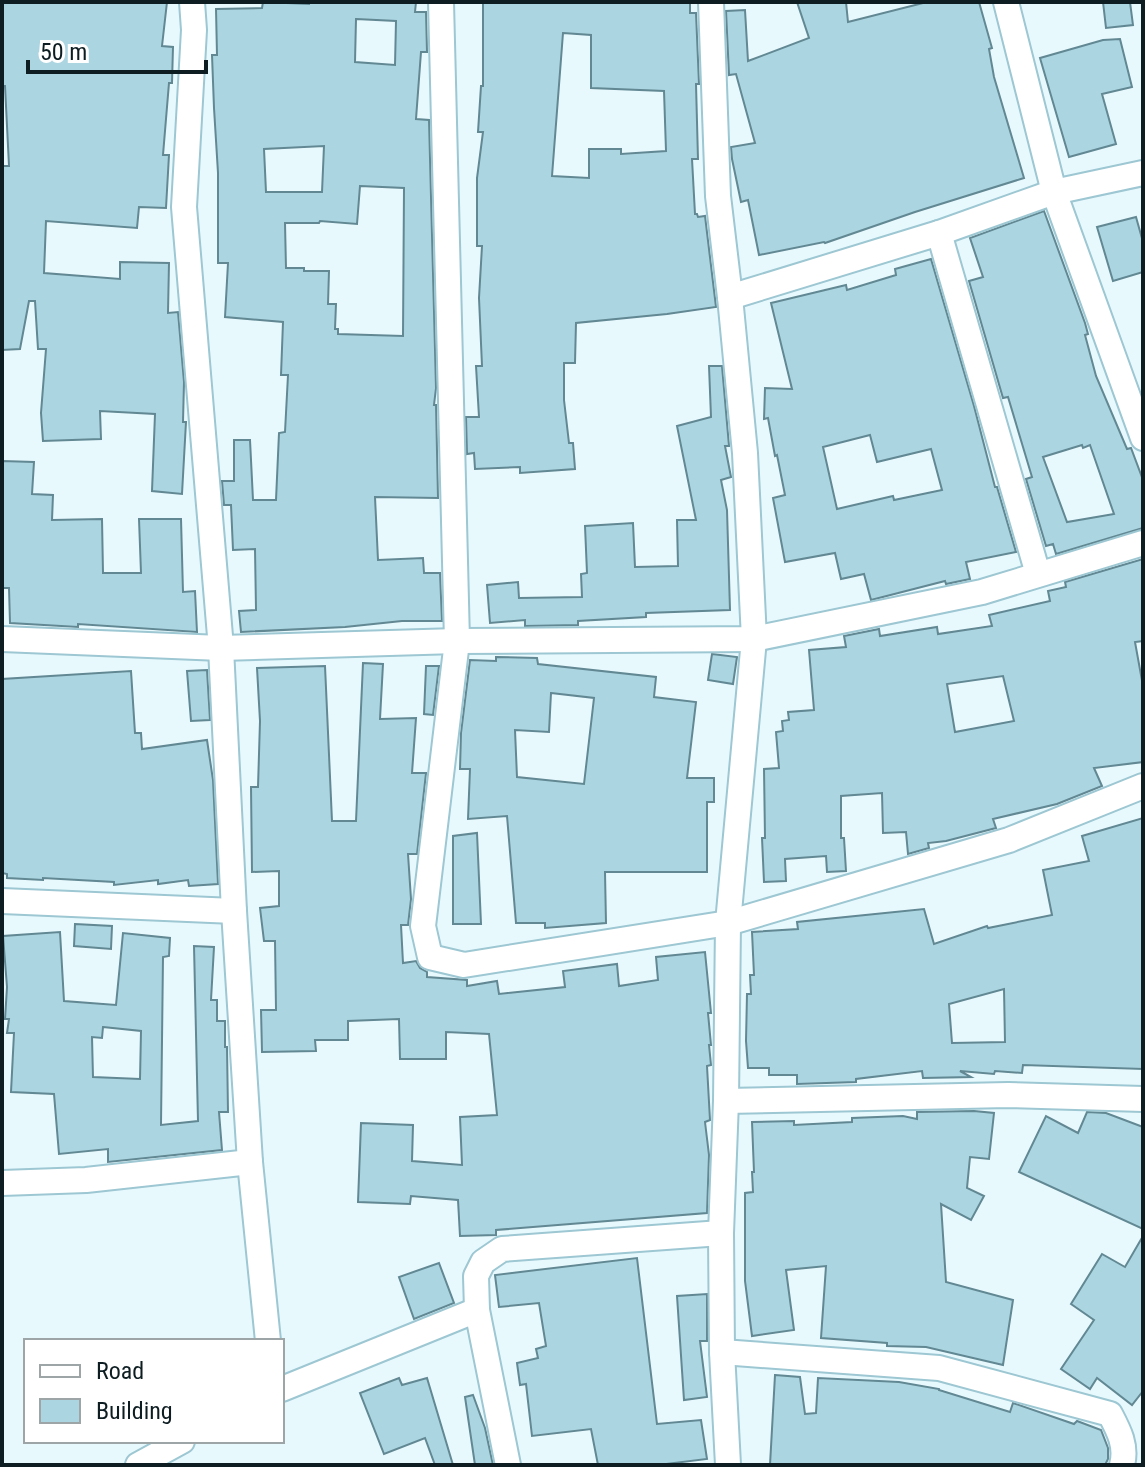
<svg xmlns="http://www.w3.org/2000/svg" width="1145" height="1467" viewBox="0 0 1145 1467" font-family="'Roboto Condensed',sans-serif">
  <rect width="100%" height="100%" fill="#e8f9fe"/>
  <g fill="#abd5e1" stroke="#618893" stroke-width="2" fill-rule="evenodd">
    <polygon points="2,2 167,2 162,46 173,47 172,83 169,83 163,155 169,155 166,208 139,207 137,228 46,221 44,273 120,279 120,262 169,263 168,313 178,312 184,382 183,422 186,422 182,494 152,491 155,414 100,411 101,439 43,441 41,413 46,349 38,349 35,301 29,301 20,349 2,350 2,166 9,166 5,86 2,86"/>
    <path d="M263,2l46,2v-2h107l-1,10h11l1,40h-6l-5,67 13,1 7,268 -2,17h2l2,93 -63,-1 3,63 45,-2 1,15h16l2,48h-40l-57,6 -104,5 -2,-21 17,-1 -1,-61 -22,1 -2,-45h-7l-2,-24h12v-41h16l3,60h23l3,-67 6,-1 3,-57h-7l2,-53 -58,-5 3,-54h-10v-90l-4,-65 -2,-53h5l-1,-46 46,-1zM356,19l40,2 -1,44 -40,-3zM324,146l-2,46h-56l-2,-43zM360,186l44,2 -1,148 -65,-2v-5h-3l1,-25h-8l1,-33h-25v-3h-18l-1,-45h34l1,-2 37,3z"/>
    <path d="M483,2h207v11h6l3,71h-3l2,75h-6l3,55h2l1,3 7,-1 11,91 -49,7 -91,9 -1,40h-11v37l5,43h4l2,26 -55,4v-6l-45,2 -1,-16 -7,1 -1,-37h13l-3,-51h6l-3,-68 3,-52h-5v-68l6,-46h-5l3,-46h2zM563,33l28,2v53l73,3 2,60 -45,3v-5h-32v29l-37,-2z"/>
    <polygon points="797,2 846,2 848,22 927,2 979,2 992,48 989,49 994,77 1024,178 915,212 825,243 824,242 759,255 748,200 741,202 732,159 731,147 755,143 736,74 729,75 726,11 745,10 748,61 809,38"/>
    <polygon points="1103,2 1130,2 1133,25 1106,28"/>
    <polygon points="1120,39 1132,87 1102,94 1116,144 1069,157 1040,58 1103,40"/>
    <path d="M1044,211l41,112 3,11 -3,1 11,41 31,73 4,-1 12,32v48l-87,26 -3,-10 -7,2 -20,-67 6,-2 -24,-80 -5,1 -34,-117 14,-4 -13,-39zM1082,445l1,3 7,-3 24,69 -47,8 -24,-65z"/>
    <polygon points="1136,217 1143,242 1143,272 1113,281 1097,227"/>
    <path d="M931,259l43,147 21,81h2l19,65 -50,10 4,17 -24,5 -1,-3 -74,19 -7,-26 -23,5 -6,-26 -50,9 -12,-64 12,-3 -8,-40 -2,1 -7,-38 -4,1 1,-31 27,1 -21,-86 75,-18 1,5 49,-15 -1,-6zM870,435l7,27 54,-13 11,41 -48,10 -1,-4 -56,13 -14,-62z"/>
    <polygon points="709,366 722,366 729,446 725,446 731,477 721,480 727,510 730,610 646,613 646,617 578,621 578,625 525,626 525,620 490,623 487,585 518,582 519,598 582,597 581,574 587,573 585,526 633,523 635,567 678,566 677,520 696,520 677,426 711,417"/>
    <polygon points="2,461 34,462 32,494 53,495 52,520 102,519 103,573 141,573 139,519 181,519 183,592 195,591 197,632 78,624 78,627 10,623 9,588 2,588"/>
    <path d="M1143,559v82l-8,1 8,44v76l-49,6 8,18 -45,18 -64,15 3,9 -50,13 -18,2 1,5 -21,6 -2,-22 -23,1 -1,-40 -41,3v42h3l2,33 -19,1 -1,-16 -41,3 1,22 -22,1 -2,-44h3l-1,-69 15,-1 -3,-36 7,-1 -1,-10 7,-1 -1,-8 26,-2 -5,-60 37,-3 -2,-11 35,-7 1,7 57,-9 1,7 54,-8 -3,-11 61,-14 -2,-10 18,-4 -1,-5zM1003,676l11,45 -59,11 -8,-48z"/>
    <polygon points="712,654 737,657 733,684 708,680"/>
    <path d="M496,657l41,1 1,6 118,13 -2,20 42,5 -9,76h27v24h-7v70h-102l1,51 -61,5v-5h-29l-9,-107 -39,3 2,-50h-10l1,-36 9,-73 26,1zM551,693l43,5 -10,86 -67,-7 -2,-47 34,2z"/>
    <polygon points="363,663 383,664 380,719 416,718 412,773 426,773 417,854 408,854 411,899 408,925 401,925 403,963 416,961 420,968 427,972 427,977 467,980 467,986 497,981 499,994 565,987 563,971 617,964 619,986 658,980 656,957 705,952 711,1013 708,1013 711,1045 709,1045 711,1065 707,1066 710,1120 705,1122 709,1155 707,1213 496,1230 496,1235 460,1236 458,1200 411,1196 410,1204 358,1202 361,1123 413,1125 412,1161 462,1165 460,1117 497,1115 489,1034 446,1032 446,1059 400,1059 399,1019 348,1021 348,1040 315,1040 316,1051 262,1052 261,1010 276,1010 275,941 264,941 260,908 279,906 279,871 252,872 251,787 258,787 260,721 257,668 325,666 332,821 356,821"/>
    <polygon points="426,666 439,666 433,715 424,714"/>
    <polygon points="207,670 210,720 191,721 187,671"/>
    <polygon points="131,671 135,733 141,733 142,749 207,740 213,780 218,884 189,886 188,880 158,884 158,880 114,885 114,882 43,878 43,880 7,878 7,874 2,873 2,679"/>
    <path d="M1143,818v251l-120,-4 -1,8 -27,-2 -1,3 -34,-3 11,6 -48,1 -1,-7 -66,8v3l-59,2v-9h-28v-7h-21l-2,-27 1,-47h4l-1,-19h4l-2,-43 46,-3 -1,-7 127,-13 10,35 53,-18 1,2 64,-13 -9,-45 46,-9 -7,-25zM1004,989l1,53 -53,1 -3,-39z"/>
    <polygon points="477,833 481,924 453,924 453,836"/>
    <polygon points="75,924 112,926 111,949 74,946"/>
    <path d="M60,932l4,69 52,4 7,-72 47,5 -1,18 -6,1 -2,168 37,-4 -4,-175 20,1 -3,53h6v21h8v26h2l1,65h-9l3,38 -114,12v-13l-49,5 -5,-60 -43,-2 3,-59h-7l2,-14h-4l2,-32 -4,-51zM103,1027l38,4 -1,48 -47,-2 -1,-40 10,1z"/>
    <polygon points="974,1111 994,1113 989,1159 970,1157 967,1188 984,1196 971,1220 941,1204 946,1282 1013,1300 1003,1365 926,1347 887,1346 887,1343 821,1338 826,1266 786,1270 794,1330 752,1336 745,1281 745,1193 753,1192 752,1172 754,1172 752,1122 794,1121 794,1125 852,1122 852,1118 903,1116 917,1119 917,1112"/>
    <polygon points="1087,1112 1106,1113 1143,1127 1143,1229 1019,1172 1046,1116 1078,1133"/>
    <polygon points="1143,1236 1143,1391 1132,1405 1097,1378 1090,1389 1061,1369 1094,1320 1071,1304 1102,1254 1125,1267"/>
    <polygon points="637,1258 657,1424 701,1420 707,1459 658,1465 598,1465 591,1429 532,1436 526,1384 520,1385 517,1363 538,1358 536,1349 546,1346 539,1303 499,1307 495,1275"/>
    <polygon points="439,1263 454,1303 414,1319 399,1277"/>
    <polygon points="707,1294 707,1341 700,1341 707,1397 684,1400 677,1296"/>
    <polygon points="775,1375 800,1377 805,1414 816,1413 818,1378 899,1382 939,1389 939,1390 1010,1412 1013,1403 1074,1424 1077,1421 1101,1430 1108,1448 1108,1459 1105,1465 770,1465"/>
    <polygon points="399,1378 402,1385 427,1378 453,1465 435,1465 425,1438 384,1454 360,1393"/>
    <polygon points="473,1395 485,1428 493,1465 475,1465 465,1397"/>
  </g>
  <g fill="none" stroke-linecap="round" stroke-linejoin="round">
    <g stroke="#9dc7d2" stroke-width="28">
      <g id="street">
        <polyline points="192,2 194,30 184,207 221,648 234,911 250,1162 268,1341"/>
        <polyline points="441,2 457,641 423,926 430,957 464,965 728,923 1009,840 1143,786"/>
        <polyline points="711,2 718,196 730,297 745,453 754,639 728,923 726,1101 721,1233 722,1352 728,1465"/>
        <polyline points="1006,2 1054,192 1143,438"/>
        <polyline points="939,233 1038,574"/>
        <polyline points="730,297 939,233 1054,192 1143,173"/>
        <polyline points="2,639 221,648 457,641 754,639 982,592 1143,543"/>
        <polyline points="2,901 234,911"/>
        <polyline points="726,1101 1008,1095 1143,1099"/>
        <polyline points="2,1183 86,1180 250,1162"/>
        <path d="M722,1352l217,16 171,46c9,17 17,32 12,51"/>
        <polyline points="282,1389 477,1310"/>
        <polyline points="138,1465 182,1441"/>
        <polyline points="508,1465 477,1310 476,1276 483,1262 502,1249 721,1233"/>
      </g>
    </g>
    <use href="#street" stroke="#fff" stroke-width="24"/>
  </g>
  <rect width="1145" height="1467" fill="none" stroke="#0d1d21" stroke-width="8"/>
  <rect x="24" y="1339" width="260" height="104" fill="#ffffff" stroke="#9ea5a6" stroke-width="2"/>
  <rect x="40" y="1365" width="40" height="12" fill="#ffffff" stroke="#9ea5a6" stroke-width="2"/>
  <text x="96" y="1379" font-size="24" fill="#0d1d21">Road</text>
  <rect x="40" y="1399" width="40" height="24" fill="#abd5e1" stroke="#9ea5a6" stroke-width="2"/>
  <text x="96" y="1419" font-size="24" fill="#0d1d21">Building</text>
  <path d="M28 60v12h178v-12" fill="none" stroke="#0d1d21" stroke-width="4"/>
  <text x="40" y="60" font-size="24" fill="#0d1d21" stroke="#ffffff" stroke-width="6" paint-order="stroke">50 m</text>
</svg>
